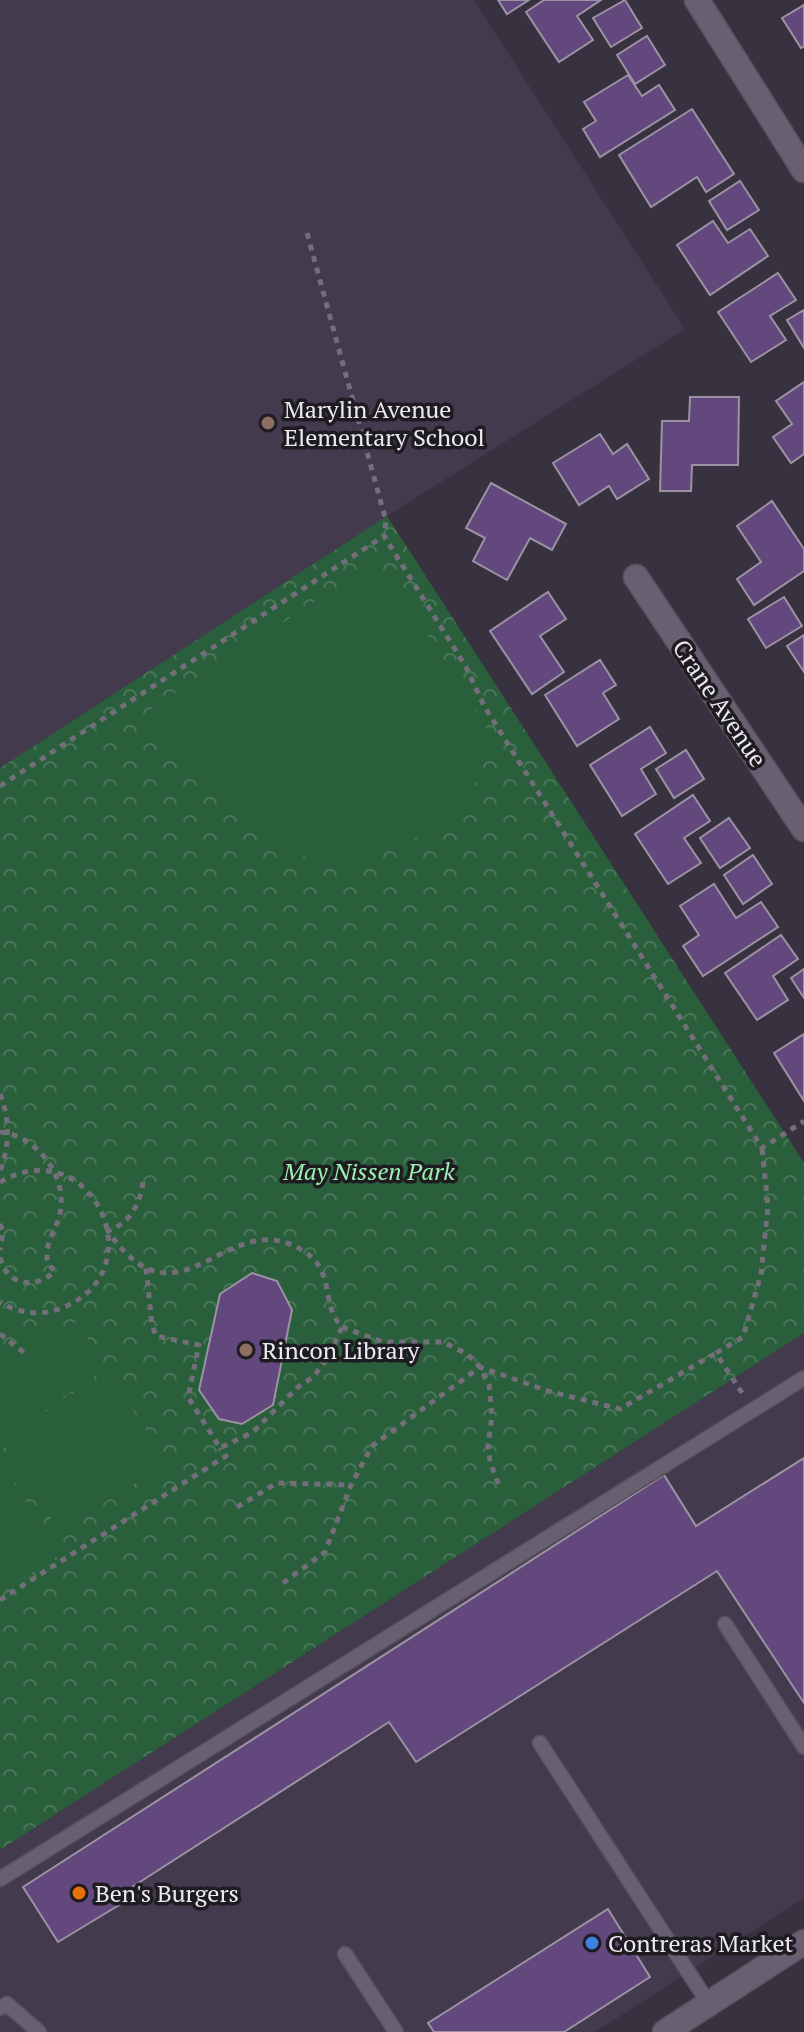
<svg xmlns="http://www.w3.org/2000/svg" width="804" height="2032" viewBox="0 0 804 2032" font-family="'PT Serif',serif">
  <defs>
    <pattern id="forest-crowns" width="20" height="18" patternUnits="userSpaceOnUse" patternTransform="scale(2)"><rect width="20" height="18" fill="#2a5f3b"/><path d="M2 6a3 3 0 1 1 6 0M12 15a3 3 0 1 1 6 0" fill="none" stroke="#497658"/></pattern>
  </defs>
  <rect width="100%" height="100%" fill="#38313f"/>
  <g fill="#433a4d">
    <polygon points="0,0 474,0 685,329 387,516 0,768"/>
    <polygon points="804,1333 804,1898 595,2032 0,2032 0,1850"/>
  </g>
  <polygon fill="url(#forest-crowns)" points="387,516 804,1163 804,1333 0,1850 0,768"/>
  <g fill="#2a5f3b">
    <path d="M368,567l18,4 108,169c-8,17 -25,59 -35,71 -15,17 -39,24 -58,34 -16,7 -34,16 -52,17 -89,5 -155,-87 -200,-152z"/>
    <polygon points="77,1322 107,1368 0,1437 0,1368 61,1328"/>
    <polygon points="108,1372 167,1463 59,1531 1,1440"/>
    <polygon points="0,1461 59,1555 0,1593"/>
  </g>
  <g fill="#63487d" stroke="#9b93a3" stroke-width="2">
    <polygon points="498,0 529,0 507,14"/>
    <polygon points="544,0 601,0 577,16 593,40 559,62 526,12"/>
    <polygon points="625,0 642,28 611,47 593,18"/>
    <polygon points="804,5 804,46 801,48 782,18"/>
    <polygon points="647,36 665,65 635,84 617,55"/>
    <polygon points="628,75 642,96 659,85 675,110 600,157 583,129 596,121 584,102"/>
    <polygon points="692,109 734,174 706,192 697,177 651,207 619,155"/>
    <polygon points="740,181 759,210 727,230 709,201"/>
    <polygon points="713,221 728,243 750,229 768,256 710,295 677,245"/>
    <polygon points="778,273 796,300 770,316 786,340 751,362 718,312"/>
    <polygon points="804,310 804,348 787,320"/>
    <polygon points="804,382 804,454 791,463 773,437 792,424 776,401"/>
    <polygon points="690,397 739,397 738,465 692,465 691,491 660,491 662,421 689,421"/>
    <polygon points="600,434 613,454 627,444 649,479 617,499 609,486 579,505 553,463"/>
    <polygon points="491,483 566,524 552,550 530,538 507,580 473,561 485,538 466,528"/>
    <polygon points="772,501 804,549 804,571 754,605 737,579 761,562 737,526"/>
    <polygon points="548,592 566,619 540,636 564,672 532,694 490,631"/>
    <polygon points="784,597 802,626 766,648 748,619"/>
    <polygon points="804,635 804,672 787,646"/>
    <polygon points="600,660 616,685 603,693 619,719 577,746 545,695"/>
    <polygon points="650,727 666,753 641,769 656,794 622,816 590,765"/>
    <polygon points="686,750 704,779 674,798 656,769"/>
    <polygon points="693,795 710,821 684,838 701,863 668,884 635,834"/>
    <polygon points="729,818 750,848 720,868 700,838"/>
    <polygon points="753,855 772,884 743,904 724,875"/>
    <polygon points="714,884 736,918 761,902 778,927 703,976 683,946 699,935 680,906"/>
    <polygon points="781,935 798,959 773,976 788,1000 757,1020 725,973"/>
    <polygon points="804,969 804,998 791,978"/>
    <polygon points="804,1034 804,1101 774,1053"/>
    <polygon points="252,1273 277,1281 292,1310 273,1405 242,1424 219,1419 199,1390 220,1294"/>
    <polygon points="804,1458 804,1703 717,1571 416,1762 389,1722 129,1889 134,1896 58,1942 23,1887 664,1475 696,1526"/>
    <polygon points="608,1909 650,1977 564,2032 434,2032 428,2023"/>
  </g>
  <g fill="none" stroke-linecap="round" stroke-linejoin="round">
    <g stroke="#554f5b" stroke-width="17">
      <g id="service">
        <polyline points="725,1624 804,1747"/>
        <polyline points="540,1743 709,2004"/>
        <polyline points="0,1879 804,1378"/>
        <polyline points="345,1954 396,2032"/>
        <polyline points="0,2008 7,2004 39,2032"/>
      </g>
    </g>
    <g stroke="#554f5b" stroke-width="27">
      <g id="minor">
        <polyline points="697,0 804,170"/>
        <polyline points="636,577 804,829"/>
      </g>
    </g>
    <g stroke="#554f5b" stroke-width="27">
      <polyline id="tertiary" points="665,2032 804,1942"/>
    </g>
    <g stroke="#746e7b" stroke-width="5" stroke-dasharray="6 6" stroke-linecap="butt">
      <polyline points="307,233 386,521 384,536"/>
      <polyline points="0,786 384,536 466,667 484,706 762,1148 804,1121"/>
      <path d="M0,1094c10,25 10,51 0,77"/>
      <path d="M0,1132c38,4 68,45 60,82 -3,14 -14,27 -13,42 0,7 3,11 8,15 -20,20 -51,14 -55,-16"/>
      <path d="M0,1182c93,-53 158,92 59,127 -19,7 -42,4 -59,-7"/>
      <path d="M143,1182c-3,22 -13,41 -35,49 73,107 119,-31 197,21 31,21 15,53 37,75l-14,31 -15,19 -15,10 -45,45 -33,16 -32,-51 11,-52 -43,-9 -4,-11 -6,-57"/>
      <polyline points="0,1224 3,1232 0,1250"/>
      <polyline points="342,1327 383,1342 443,1342 467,1354 480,1367 489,1385 492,1416 488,1444 490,1462 500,1488"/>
      <polyline points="0,1334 26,1354"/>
      <polyline points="742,1393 716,1353 743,1337 761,1274 768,1207 762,1148"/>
      <polyline points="237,1507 277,1483 351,1485"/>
      <polyline points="283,1583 325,1552 351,1485 372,1446 480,1367 548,1391 620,1409 716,1353"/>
      <polyline points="0,1600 226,1456 220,1448"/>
    </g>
    <use href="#service" stroke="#686070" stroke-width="14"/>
    <use href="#minor" stroke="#686070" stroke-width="24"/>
    <use href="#tertiary" stroke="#686070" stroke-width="24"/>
  </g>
  <g fill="#8d6e63" stroke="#1e1b21" stroke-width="3">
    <circle cx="268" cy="423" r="8"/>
    <circle cx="246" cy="1350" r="8"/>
  </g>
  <circle fill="#e8710a" stroke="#1e1b21" stroke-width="3" cx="79" cy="1893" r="8"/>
  <circle fill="#3f7fe0" stroke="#1e1b21" stroke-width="3" cx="592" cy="1943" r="8"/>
  <g text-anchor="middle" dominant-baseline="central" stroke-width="7" stroke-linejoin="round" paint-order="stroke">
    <g font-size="24" fill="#ede9f2" stroke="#1e1b21" text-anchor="start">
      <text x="284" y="409">Marylin Avenue<tspan x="284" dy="28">Elementary School</tspan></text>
      <text x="262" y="1350">Rincon Library</text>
      <text x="95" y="1893">Ben's Burgers</text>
      <text x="608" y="1943">Contreras Market</text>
    </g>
    <g font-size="24" fill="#ede9f2" stroke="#1e1b21">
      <text transform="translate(720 703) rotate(56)">Crane Avenue</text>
    </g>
    <g font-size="24" font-style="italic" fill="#9af0b1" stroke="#1e1b21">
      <text x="369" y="1171">May Nissen Park</text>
    </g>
  </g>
</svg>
